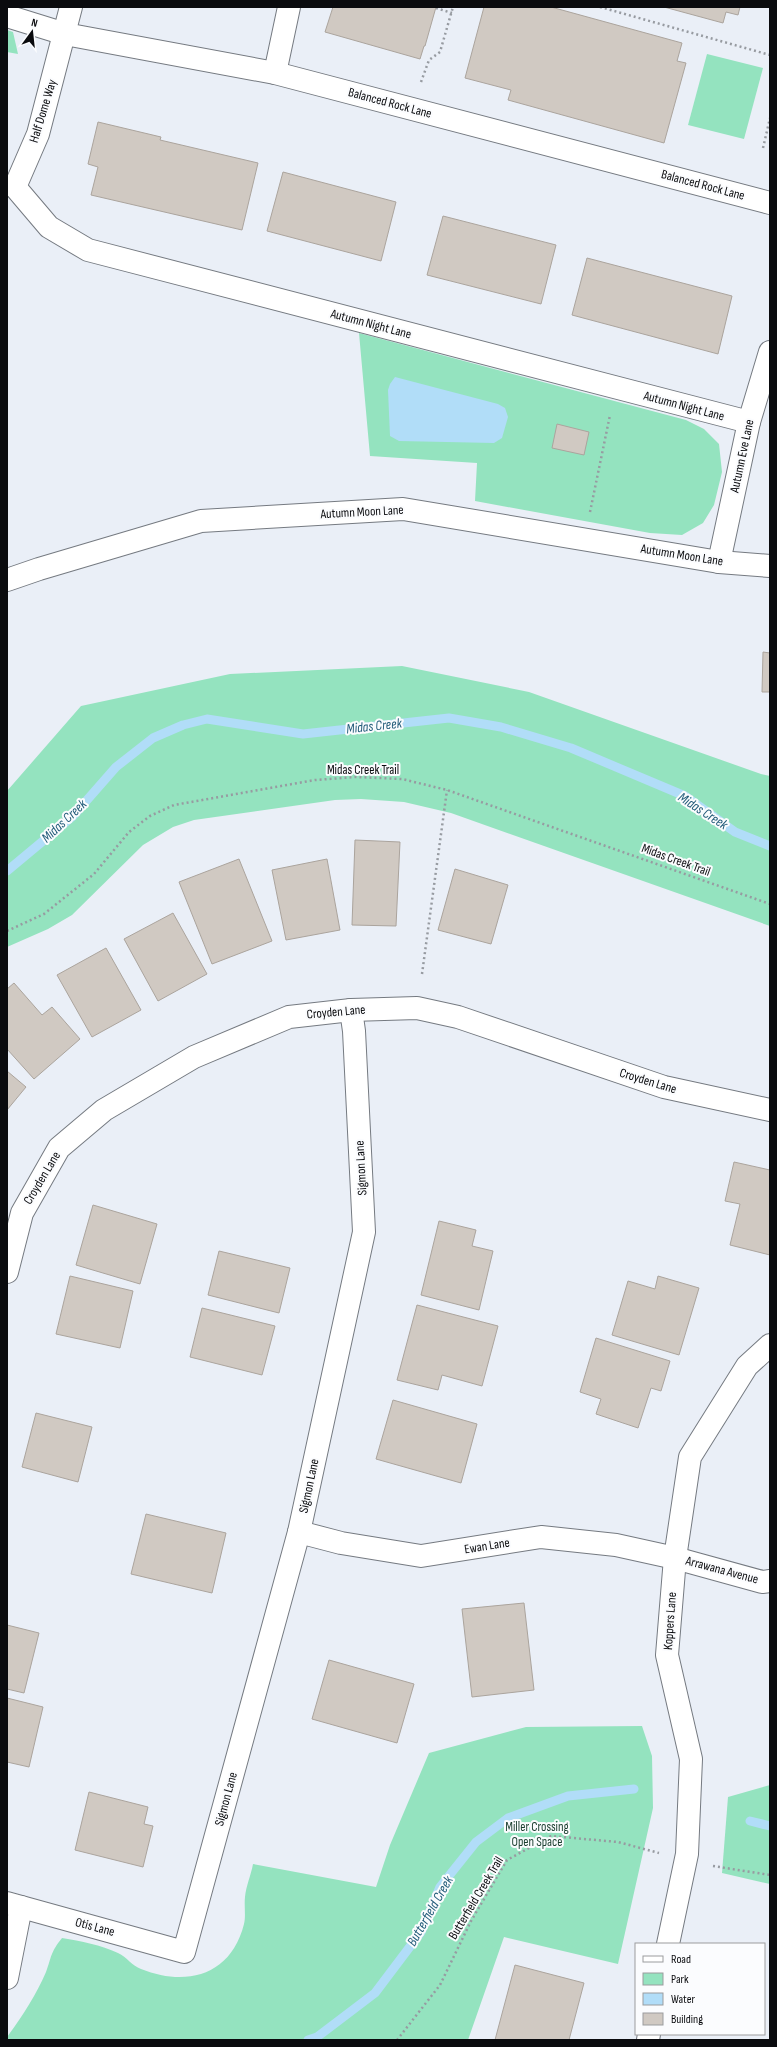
<svg xmlns="http://www.w3.org/2000/svg" width="777" height="2047" viewBox="0 0 777 2047" font-family="'Sofia Sans Condensed',sans-serif">
  <rect width="100%" height="100%" fill="#eaeff7"/>
  <g fill="#94e3bf">
    <polygon points="7,30 13,32 18,54 7,52"/>
    <polygon points="707,54 763,68 744,139 688,125"/>
    <polygon points="359,333 686,420 704,429 719,444 722,472 714,505 703,523 682,535 650,533 475,501 477,463 370,456"/>
    <polygon points="402,666 529,692 761,774 770,776 770,926 451,813 404,802 361,799 335,800 194,820 173,827 143,845 72,915 48,929 7,947 7,791 81,706 230,674"/>
    <path d="M642,1726l10,30 1,52 -35,156 -114,-27 -36,103h-461v-3c15,-20 29,-42 39,-65 6,-16 4,-19 16,-34 19,3 39,7 56,15 9,4 14,13 23,16 45,18 90,7 103,-45 2,-8 0,-18 1,-27 1,-11 6,-22 8,-33l123,23 14,-42 39,-92 97,-26z"/>
    <polygon points="770,1785 770,1884 722,1873 728,1797"/>
  </g>
  <polygon fill="#b1ddf8" points="395,377 498,404 505,408 508,417 502,438 494,443 399,441 390,436 388,390 390,384"/>
  <g fill="none" stroke-linecap="round" stroke-linejoin="round">
    <g stroke="#b1ddf8" stroke-width="9">
      <polyline points="7,871 73,816 116,767 153,738 183,725 207,719 303,734 449,718 501,727 571,748 685,796 735,832 770,846"/>
      <polyline points="750,1821 770,1826"/>
      <polyline points="308,2040 317,2037 375,1993 421,1932 440,1887 476,1842 508,1818 568,1796 634,1789"/>
    </g>
  </g>
  <g fill="#d0c9c2" stroke="#aba49d">
    <polygon points="333,7 436,7 425,46 424,46 420,59 325,32"/>
    <polygon points="484,7 551,7 682,43 677,61 686,63 664,143 508,100 511,90 465,78"/>
    <polygon points="664,7 740,7 738,15 726,12 723,23"/>
    <polygon points="98,122 161,137 160,140 258,163 242,230 91,195 98,167 88,164"/>
    <polygon points="283,172 396,202 381,261 267,231"/>
    <polygon points="443,216 556,245 541,304 427,275"/>
    <polygon points="587,258 732,296 718,354 572,315"/>
    <polygon points="557,424 589,432 584,455 552,448"/>
    <polygon points="763,652 770,653 770,692 762,692"/>
    <polygon points="355,840 400,842 396,926 352,925"/>
    <polygon points="239,859 272,941 212,964 179,882"/>
    <polygon points="327,859 340,930 286,940 272,870"/>
    <polygon points="455,869 508,885 491,944 438,930"/>
    <polygon points="173,913 207,974 158,1001 124,939"/>
    <polygon points="106,948 141,1010 92,1037 57,975"/>
    <polygon points="14,983 42,1015 52,1007 80,1039 34,1079 7,1049 7,989"/>
    <polygon points="7,1071 26,1087 7,1110"/>
    <polygon points="734,1162 770,1170 770,1255 730,1245 740,1204 725,1201"/>
    <polygon points="93,1205 157,1224 140,1284 76,1265"/>
    <polygon points="439,1221 476,1230 472,1246 493,1251 479,1310 421,1295"/>
    <polygon points="219,1251 290,1268 279,1313 208,1295"/>
    <polygon points="70,1276 133,1291 120,1348 56,1334"/>
    <polygon points="658,1276 699,1288 679,1355 612,1335 628,1281 655,1289"/>
    <polygon points="417,1305 498,1326 482,1386 442,1375 438,1390 397,1380"/>
    <polygon points="202,1308 275,1326 262,1375 190,1357"/>
    <polygon points="596,1338 670,1361 661,1391 651,1388 638,1428 596,1414 601,1399 580,1392"/>
    <polygon points="393,1400 477,1424 461,1483 376,1459"/>
    <polygon points="36,1413 92,1427 78,1482 22,1467"/>
    <polygon points="146,1514 226,1533 212,1593 131,1574"/>
    <polygon points="524,1603 534,1690 472,1697 462,1609"/>
    <polygon points="7,1625 39,1633 24,1693 7,1689"/>
    <polygon points="329,1660 414,1684 397,1743 312,1719"/>
    <polygon points="7,1698 43,1707 29,1767 7,1762"/>
    <polygon points="89,1792 148,1807 144,1824 153,1826 143,1867 75,1850"/>
    <polygon points="515,1965 584,1983 569,2040 495,2040"/>
  </g>
  <g fill="none" stroke-linecap="round" stroke-linejoin="round">
    <g stroke="#757a81" stroke-width="24">
      <g id="minor">
        <polyline points="7,16 65,34 275,73 770,203"/>
        <polyline points="275,73 289,7"/>
        <polyline points="15,187 49,227 88,250 749,422"/>
        <polyline points="15,187 38,134 71,7"/>
        <polyline points="719,562 749,422 770,352"/>
        <polyline points="7,580 39,569 201,521 403,509 719,562 770,566"/>
        <polyline points="7,1272 22,1213 59,1148 104,1110 194,1057 289,1017 351,1010 417,1008 458,1017 664,1087 770,1110"/>
        <polyline points="299,1532 341,1543 421,1556 541,1537 616,1545 675,1558 762,1582 770,1581"/>
        <polyline points="7,1903 184,1952 299,1532 364,1232 354,1031 351,1010"/>
        <polyline points="668,1944 687,1854 691,1759 667,1655 675,1558 690,1457 747,1366 770,1345"/>
        <polyline points="7,1978 21,1907"/>
        <polyline points="648,2040 649,2034"/>
      </g>
    </g>
    <g stroke="#979ba1" stroke-width="2.5" stroke-dasharray="2 3" stroke-linecap="butt">
      <polyline points="600,7 770,55"/>
      <polyline points="436,8 452,13"/>
      <polyline points="421,82 429,60 440,52 453,7"/>
      <polyline points="763,148 770,118"/>
      <polyline points="590,512 610,415"/>
      <polyline points="7,931 44,914 94,874 129,832 150,816 174,805 315,780 356,777 402,779 447,790 770,904"/>
      <polyline points="422,974 447,790"/>
      <polyline points="713,1866 770,1875"/>
      <polyline points="397,2040 440,1985 471,1921 507,1860 551,1836 618,1842 659,1853"/>
    </g>
    <use href="#minor" stroke="#fff" stroke-width="22"/>
  </g>
  <g text-anchor="middle" dominant-baseline="central" stroke-width="4" stroke-linejoin="round" paint-order="stroke">
    <g font-size="13" fill="#0a0b0e" stroke="#fbfcfe">
      <text transform="translate(390 103) rotate(15)">Balanced Rock Lane</text>
      <text transform="translate(43 111) rotate(-73)">Half Dome Way</text>
      <text transform="translate(703 185) rotate(15)">Balanced Rock Lane</text>
      <text transform="translate(371 324) rotate(15)">Autumn Night Lane</text>
      <text transform="translate(684 406) rotate(15)">Autumn Night Lane</text>
      <text transform="translate(742 456) rotate(-78)">Autumn Eve Lane</text>
      <text transform="translate(362 512) rotate(-3)">Autumn Moon Lane</text>
      <text transform="translate(682 555) rotate(9)">Autumn Moon Lane</text>
      <text x="363" y="770">Midas Creek Trail</text>
      <text transform="translate(676 860) rotate(20)">Midas Creek Trail</text>
      <text transform="translate(336 1012) rotate(-5)">Croyden Lane</text>
      <text transform="translate(648 1081) rotate(17)">Croyden Lane</text>
      <text transform="translate(361 1168) rotate(-93)">Sigmon Lane</text>
      <text transform="translate(42 1178) rotate(-59)">Croyden Lane</text>
      <text transform="translate(309 1486) rotate(-78)">Sigmon Lane</text>
      <text transform="translate(487 1546) rotate(-9)">Ewan Lane</text>
      <text transform="translate(722 1570) rotate(15)">Arrawana Avenue</text>
      <text transform="translate(670 1621) rotate(-86)">Koppers Lane</text>
      <text transform="translate(226 1799) rotate(-75)">Sigmon Lane</text>
      <text transform="translate(476 1898) rotate(-59)">Butterfield Creek Trail</text>
      <text transform="translate(95 1927) rotate(15)">Otis Lane</text>
    </g>
    <g font-size="13" fill="#173c2c" stroke="#fbfcfe">
      <text x="537" y="1827">Miller Crossing<tspan x="537" dy="15">Open Space</tspan></text>
    </g>
    <g font-size="14" font-style="italic" fill="#235c7a" stroke="#fbfcfe">
      <text transform="translate(374 726) rotate(-6)">Midas Creek</text>
      <text transform="translate(703 811) rotate(33)">Midas Creek</text>
      <text transform="translate(64 821) rotate(-43)">Midas Creek</text>
      <text transform="translate(430 1911) rotate(-60)">Butterfield Creek</text>
    </g>
  </g>
  <rect width="777" height="2047" fill="none" stroke="#0a0b0e" stroke-width="16"/>
  <rect x="635" y="1943" width="130" height="92" fill="#fbfcfe" stroke="#9b9c9e"/>
  <rect x="643" y="1956" width="20" height="6" fill="#ffffff" stroke="#9b9c9e"/>
  <text x="671" y="1963" font-size="12" fill="#0a0b0e">Road</text>
  <rect x="643" y="1973" width="20" height="12" fill="#94e3bf" stroke="#9b9c9e"/>
  <text x="671" y="1983" font-size="12" fill="#0a0b0e">Park</text>
  <rect x="643" y="1993" width="20" height="12" fill="#b1ddf8" stroke="#9b9c9e"/>
  <text x="671" y="2003" font-size="12" fill="#0a0b0e">Water</text>
  <rect x="643" y="2013" width="20" height="12" fill="#d0c9c2" stroke="#9b9c9e"/>
  <text x="671" y="2023" font-size="12" fill="#0a0b0e">Building</text>
  <g transform="translate(32 32) rotate(15)" stroke="#fbfcfe" stroke-width="3" paint-order="stroke">
  <path d="M0-3L7 15L0 10L-7 15Z" fill="#0a0b0e"/>
  <text y="-6" font-size="11" font-weight="bold" text-anchor="middle" fill="#0a0b0e">N</text>
  </g>
</svg>
